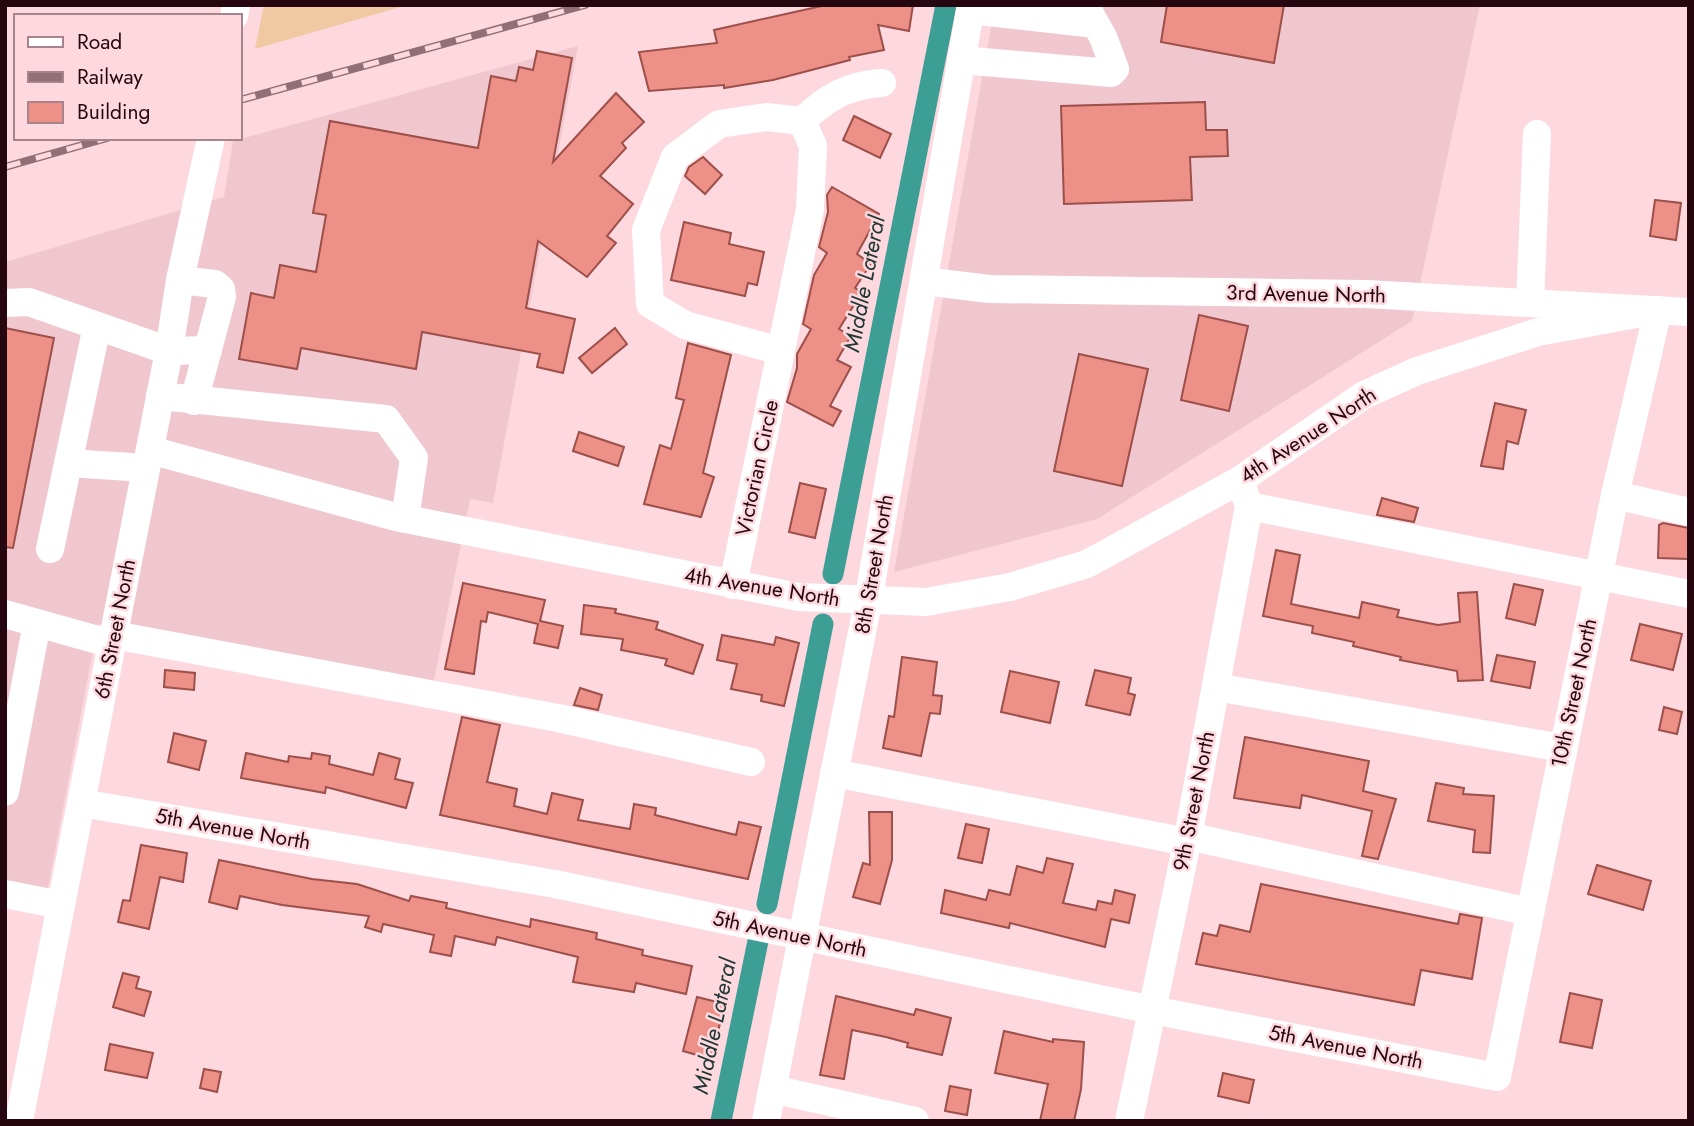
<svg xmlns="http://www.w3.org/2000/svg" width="1694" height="1126" viewBox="0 0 1694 1126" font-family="Jost,sans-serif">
  <rect width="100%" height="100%" fill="#fdd8de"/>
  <g fill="#f0c7ce">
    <polygon points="995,5 1480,5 1412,321 1097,519 894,572"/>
    <polygon points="578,46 493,503 470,499 432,690 98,624 43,914 5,906 5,262 224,197 233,141"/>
  </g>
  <polygon fill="#f0c8a1" points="264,5 407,5 255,49"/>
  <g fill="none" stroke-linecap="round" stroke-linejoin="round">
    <g stroke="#3d9e95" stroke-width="21">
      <polyline points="833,574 946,5"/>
      <polyline points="767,904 823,624"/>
      <polyline points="721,1121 758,941"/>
    </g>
  </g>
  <g fill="#ed9087" stroke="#9d4f49" stroke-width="2">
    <polygon points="826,5 913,5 909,31 878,25 884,50 849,57 850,60 773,80 724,88 724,85 649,91 639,52 717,43 714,30"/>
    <polygon points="1167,5 1284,5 1274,63 1161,42"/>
    <polygon points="537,51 572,58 553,162 616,93 644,122 622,143 626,148 600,176 633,204 607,236 616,243 587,277 538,241 526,308 575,319 563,373 537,367 540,354 422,332 416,369 301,348 297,369 239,359 251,293 274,298 280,265 316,272 326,215 313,213 330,121 478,148 491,76 516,81 519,67 533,70"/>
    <polygon points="1205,102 1206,130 1227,130 1228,156 1190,157 1192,200 1064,204 1061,106"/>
    <polygon points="854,116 891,134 880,158 843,140"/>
    <polygon points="703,157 722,175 705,194 685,176 689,167"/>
    <polygon points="832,187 879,214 857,254 871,264 855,288 862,292 839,329 851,336 837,360 851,367 830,406 841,411 833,426 787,402 797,368 797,354 811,329 803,324 814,275 827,253 819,247 828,212 827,195"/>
    <polygon points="1655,200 1681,203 1676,240 1650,236"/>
    <polygon points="684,222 731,233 729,244 764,252 757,285 748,283 745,296 671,280"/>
    <polygon points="1199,315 1248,326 1229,411 1181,400"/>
    <polygon points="5,328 54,338 13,548 5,547"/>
    <polygon points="615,328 627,344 592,373 579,358"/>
    <polygon points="688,343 731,355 703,473 714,477 701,517 644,504 660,445 671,449 684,400 676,398"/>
    <polygon points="1079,354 1148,369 1122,486 1054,471"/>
    <polygon points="1495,403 1526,410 1518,444 1507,441 1503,469 1481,466"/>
    <polygon points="579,432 624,447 618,466 573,451"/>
    <polygon points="800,483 826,489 815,538 789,532"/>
    <polygon points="1382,498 1418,508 1414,522 1377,515"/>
    <polygon points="1663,523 1689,528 1688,559 1658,558 1659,525"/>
    <polygon points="1276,550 1300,555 1291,604 1359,618 1362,602 1399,610 1397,617 1438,625 1460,622 1458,593 1477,592 1483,680 1458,681 1457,671 1400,660 1401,657 1353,646 1354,642 1312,633 1313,626 1263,616"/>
    <polygon points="463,583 545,600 540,621 563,626 558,648 534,643 538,624 488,612 486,622 481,621 474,674 445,669"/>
    <polygon points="1514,584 1543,590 1535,625 1506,618"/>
    <polygon points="584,605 616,609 615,613 658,622 656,629 703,645 693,674 665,665 667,659 621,650 623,639 581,634"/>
    <polygon points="1640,624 1682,634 1673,670 1631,660"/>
    <polygon points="722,635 774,645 776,637 799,643 784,706 761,701 762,695 731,689 737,664 717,660"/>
    <polygon points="1497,655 1535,662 1530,688 1491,681"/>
    <polygon points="902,657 937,662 933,695 942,696 940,714 930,713 921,756 883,748 889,716 894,717"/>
    <polygon points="165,670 195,673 194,690 164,687"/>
    <polygon points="1095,670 1131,678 1128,693 1135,695 1130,715 1086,705"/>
    <polygon points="1010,671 1059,682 1050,723 1001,712"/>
    <polygon points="580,688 602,695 598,710 574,705"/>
    <polygon points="1664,707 1682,712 1677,734 1659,730"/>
    <polygon points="462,717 500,725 487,782 517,789 514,806 547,814 552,793 583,800 578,820 630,829 634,804 656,808 655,815 736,835 739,822 761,827 748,879 440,815"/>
    <polygon points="174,733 206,741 199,770 168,762"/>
    <polygon points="1245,737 1369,761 1363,791 1396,799 1378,859 1362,856 1372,811 1302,795 1300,808 1234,798"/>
    <polygon points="246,753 288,762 289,756 311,759 312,753 330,756 329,764 373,775 379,753 400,759 395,779 413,783 406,808 326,787 325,793 241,778"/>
    <polygon points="1436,783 1464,788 1463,794 1494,796 1490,853 1473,852 1475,830 1428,821"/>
    <polygon points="869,812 892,812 892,860 880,904 853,897 863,863 870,865"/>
    <polygon points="966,824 989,829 982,863 958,858"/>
    <polygon points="141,845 187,853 183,882 160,877 149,929 118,922 123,900 130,901"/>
    <polygon points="1047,858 1073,864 1063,903 1096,910 1098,901 1112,904 1115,890 1135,895 1129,923 1111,919 1105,947 1010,923 1009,928 941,913 945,890 986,900 989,890 1010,895 1017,866 1043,873"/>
    <polygon points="219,860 312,879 357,884 409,901 411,896 447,903 446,908 530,927 531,919 597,933 596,939 643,950 642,955 692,966 686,994 636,983 634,992 573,982 578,957 497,937 495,945 455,936 451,956 430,952 434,935 383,924 381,932 365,927 369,916 282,905 240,896 237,909 209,902"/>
    <polygon points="1597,865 1651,881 1643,910 1588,894"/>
    <polygon points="1261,884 1458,924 1460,914 1482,918 1472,979 1421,970 1414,1005 1196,964 1203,933 1217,936 1220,925 1250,932"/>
    <polygon points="123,973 139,977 136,988 151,992 144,1016 113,1007"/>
    <polygon points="1570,993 1602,1000 1592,1048 1560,1042"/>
    <polygon points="836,996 914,1015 916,1009 951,1018 942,1055 907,1047 908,1043 886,1037 852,1030 844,1079 820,1075"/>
    <polygon points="697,997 725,1004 711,1059 683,1051"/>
    <polygon points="1004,1031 1053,1042 1053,1039 1084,1042 1081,1089 1074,1121 1040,1121 1048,1084 995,1073"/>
    <polygon points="110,1044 153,1053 147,1078 105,1070"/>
    <polygon points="204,1069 221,1072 217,1092 200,1088"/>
    <polygon points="1223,1073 1254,1080 1249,1103 1218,1096"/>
    <polygon points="950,1086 971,1090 967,1115 945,1111"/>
  </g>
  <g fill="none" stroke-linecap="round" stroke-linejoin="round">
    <g stroke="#fff" stroke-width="28">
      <polyline points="970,10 1095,24"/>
      <polyline points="234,16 236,5"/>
      <polyline points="961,60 1111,73 1115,69 1103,37 1085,5"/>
      <polygon points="766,117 802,121 813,146 810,209 781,351 685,325 650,304 646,230 675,157 719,124"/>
      <path d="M802,121c25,-24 46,-36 80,-38"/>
      <polyline points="180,280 215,284 221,289 222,297 194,401"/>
      <polyline points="924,281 989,289 1366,294 1689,312"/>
      <polyline points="5,303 29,302 169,351 208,350"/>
      <polyline points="1530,303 1537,134"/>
      <polyline points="160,396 386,419 414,458 405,519"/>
      <polyline points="68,463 146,468"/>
      <polyline points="1615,495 1689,512"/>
      <polyline points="1249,506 1689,594"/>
      <polyline points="50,549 97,326"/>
      <polyline points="733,585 781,351"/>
      <polyline points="5,614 112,644"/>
      <polyline points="114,635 558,718 751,762"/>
      <polyline points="1216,687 1562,748"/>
      <polyline points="834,773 1187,842"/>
      <polyline points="5,792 37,623"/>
      <polyline points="81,803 555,884 1152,1010 1497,1077 1615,495 1658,310 1538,332 1417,371 1364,395 1240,480 1087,564 1010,587 926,602 799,597 396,517 150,450"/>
      <polyline points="1188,836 1530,912"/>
      <polyline points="5,894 61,905"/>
      <polyline points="772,1089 915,1121"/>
      <polyline points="19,1121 169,351 180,280 211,138"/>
      <polyline points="766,1121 868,602 971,5"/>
      <polyline points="1129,1121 1186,848 1249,506 1240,480"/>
    </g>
    <g stroke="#916f77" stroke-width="8">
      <g id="rail">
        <polyline points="240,100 585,5"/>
        <polyline points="5,167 107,138"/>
      </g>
    </g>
    <use href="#rail" stroke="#fdd8de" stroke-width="5" stroke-dasharray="16" stroke-linecap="butt"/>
  </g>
  <g text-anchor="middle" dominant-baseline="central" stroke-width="5" stroke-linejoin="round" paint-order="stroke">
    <g font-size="21" fill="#260710" stroke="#fdd8de">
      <text transform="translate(1306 294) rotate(1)">3rd Avenue North</text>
      <text transform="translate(1308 435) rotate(-33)">4th Avenue North</text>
      <text transform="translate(757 468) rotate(-78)">Victorian Circle</text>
      <text transform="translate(874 564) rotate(-80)">8th Street North</text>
      <text transform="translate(762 587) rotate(9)">4th Avenue North</text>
      <text transform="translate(115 629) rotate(-79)">6th Street North</text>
      <text transform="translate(1574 693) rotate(-78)">10th Street North</text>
      <text transform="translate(1194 801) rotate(-79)">9th Street North</text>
      <text transform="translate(233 829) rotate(10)">5th Avenue North</text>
      <text transform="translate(790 934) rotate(12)">5th Avenue North</text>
      <text transform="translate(1346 1047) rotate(11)">5th Avenue North</text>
    </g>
    <g font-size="23" font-style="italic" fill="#1f3633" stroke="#fdd8de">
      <text transform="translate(864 284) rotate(-79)">Middle Lateral</text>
      <text transform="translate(714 1026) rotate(-78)">Middle Lateral</text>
    </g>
  </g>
  <rect width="1694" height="1126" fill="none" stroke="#260710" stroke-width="14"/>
  <rect x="14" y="14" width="228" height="126" fill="#fdd8de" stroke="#a7848c" stroke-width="2"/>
  <rect x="28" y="37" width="35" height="10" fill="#ffffff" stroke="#a7848c" stroke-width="2"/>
  <text x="77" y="49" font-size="21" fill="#260710">Road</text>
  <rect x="28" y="72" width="35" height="10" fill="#916f77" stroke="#a7848c" stroke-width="2"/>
  <text x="77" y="84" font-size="21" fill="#260710">Railway</text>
  <rect x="28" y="102" width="35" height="21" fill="#ed9087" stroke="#a7848c" stroke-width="2"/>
  <text x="77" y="119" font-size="21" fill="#260710">Building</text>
</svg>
